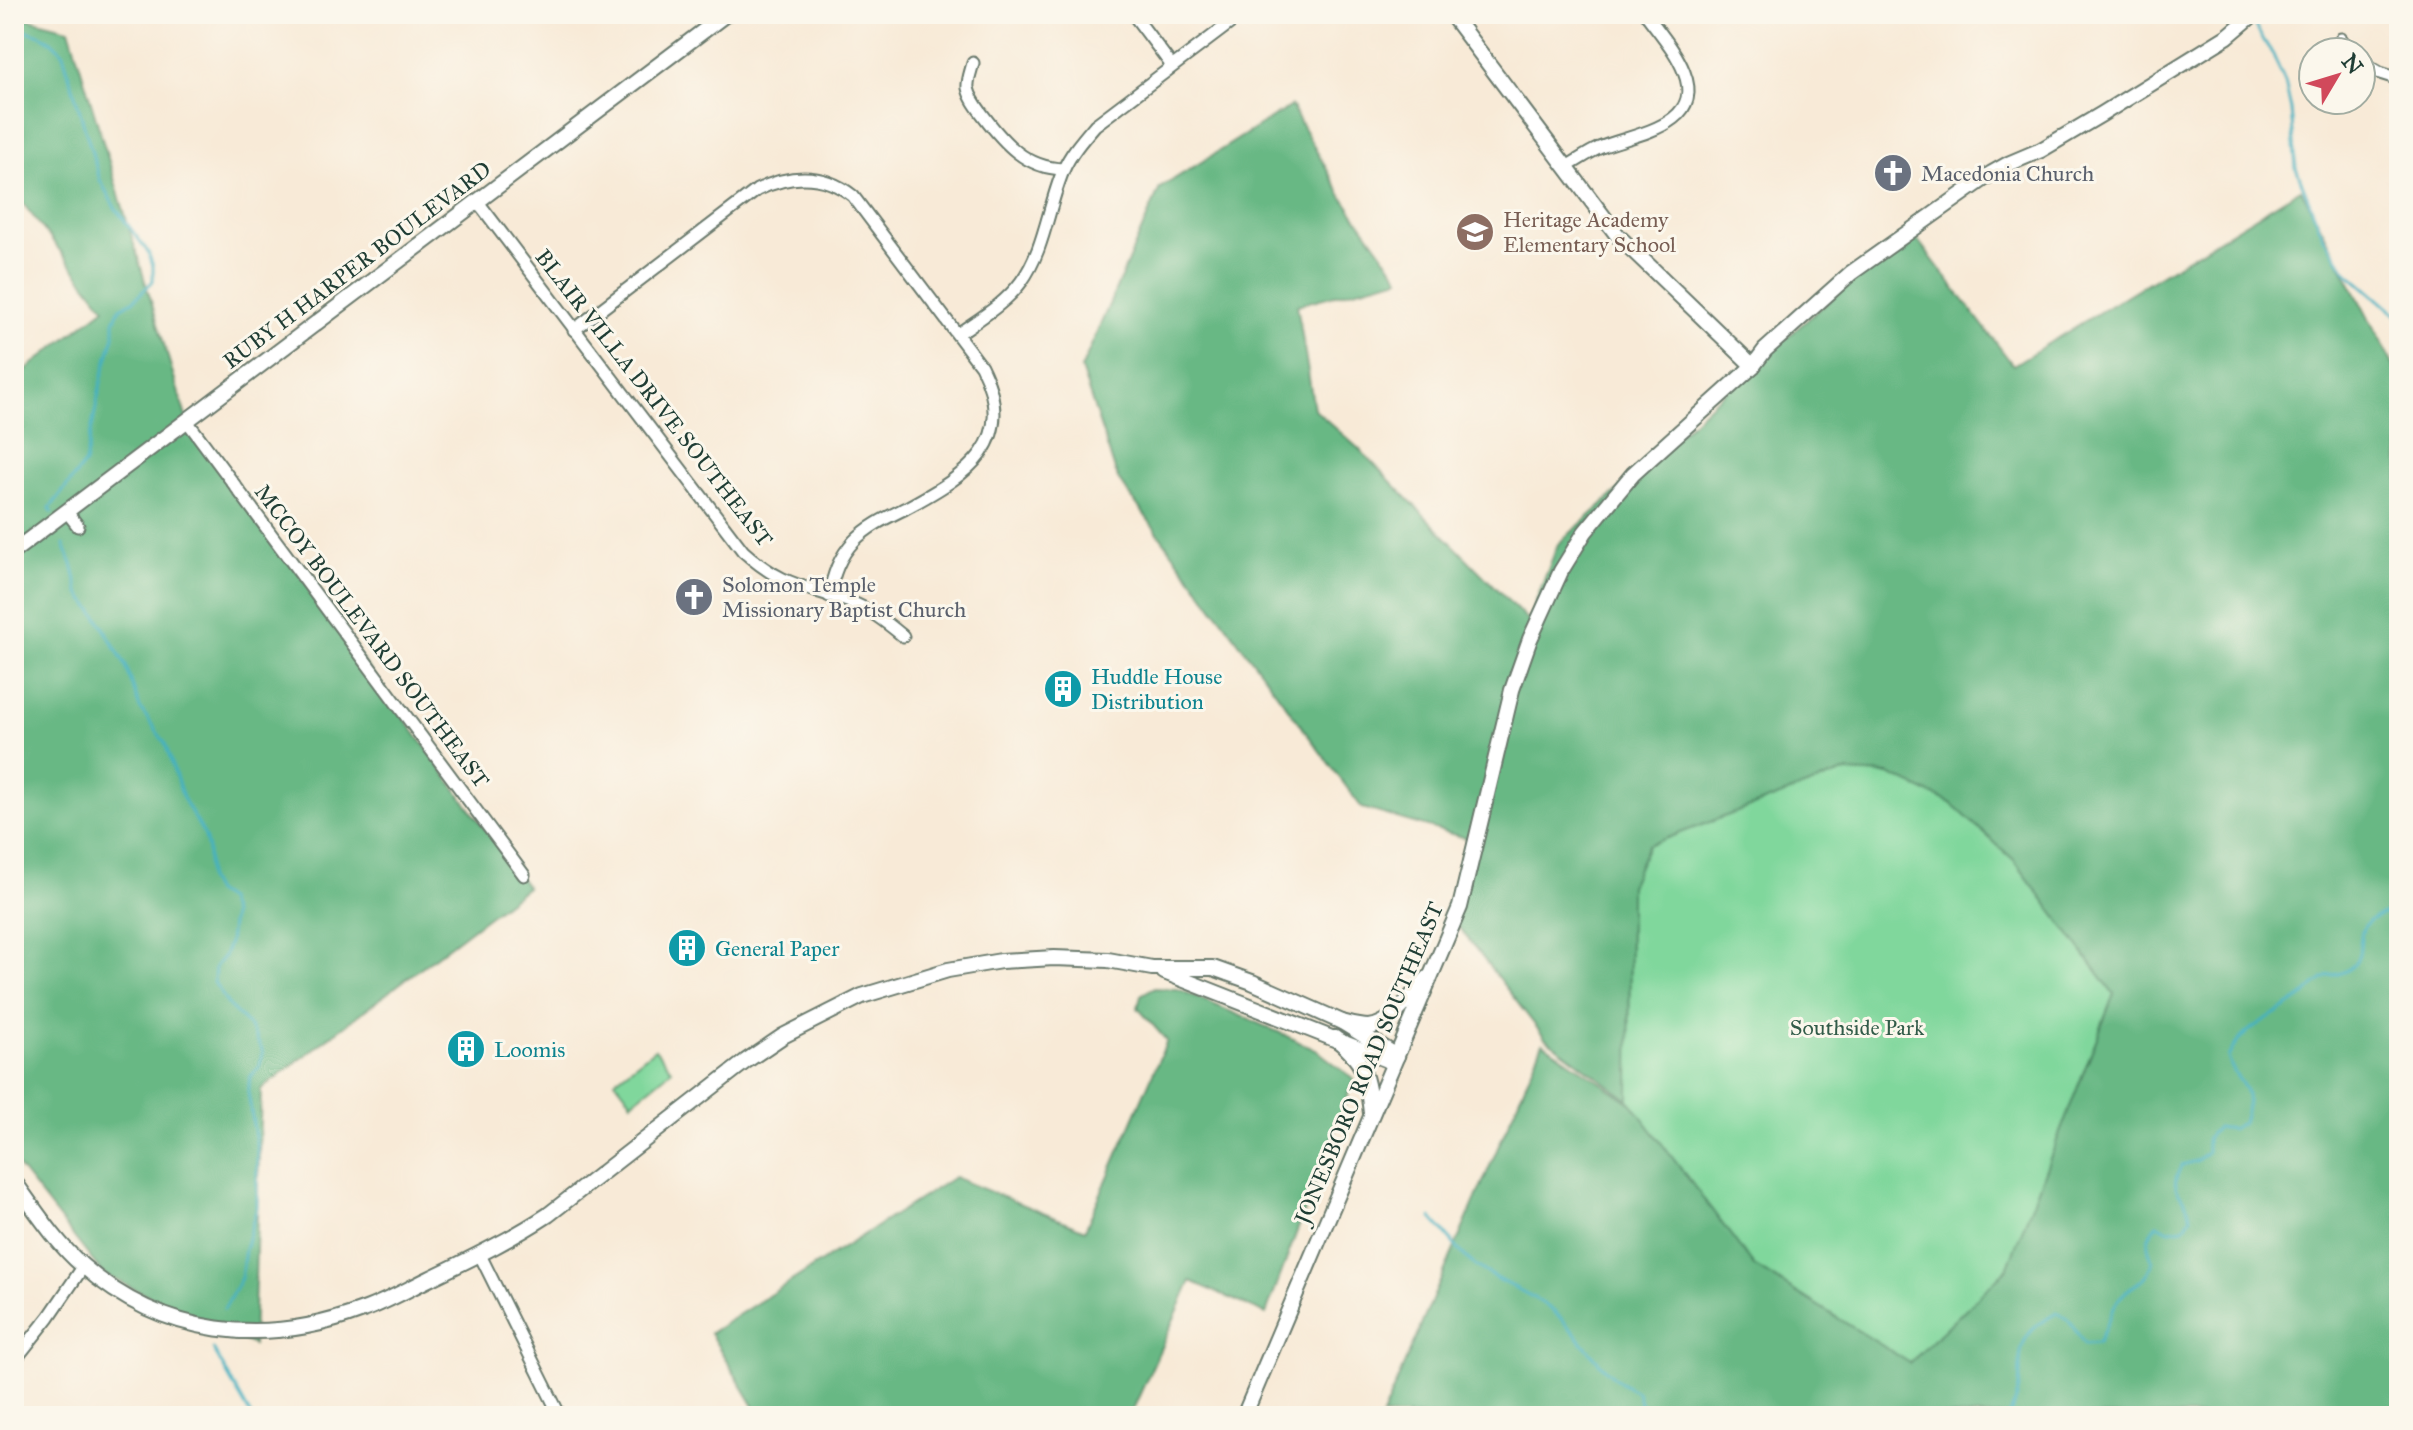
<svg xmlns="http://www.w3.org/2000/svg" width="2413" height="1430" viewBox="0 0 2413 1430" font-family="'IM FELL Great Primer',serif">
  <rect width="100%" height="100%" fill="#fbf7ec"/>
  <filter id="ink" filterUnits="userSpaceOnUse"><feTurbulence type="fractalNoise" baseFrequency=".0125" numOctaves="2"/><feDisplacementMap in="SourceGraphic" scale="16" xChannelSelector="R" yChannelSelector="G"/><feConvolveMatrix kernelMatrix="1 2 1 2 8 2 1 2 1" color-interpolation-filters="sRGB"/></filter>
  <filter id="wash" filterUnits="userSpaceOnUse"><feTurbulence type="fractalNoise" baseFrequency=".006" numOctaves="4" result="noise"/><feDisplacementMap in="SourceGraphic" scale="32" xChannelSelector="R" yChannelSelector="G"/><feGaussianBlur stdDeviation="1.8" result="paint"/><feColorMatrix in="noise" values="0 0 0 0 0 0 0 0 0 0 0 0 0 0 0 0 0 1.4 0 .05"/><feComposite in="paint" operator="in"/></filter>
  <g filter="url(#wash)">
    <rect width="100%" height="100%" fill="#f8ead7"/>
    <g fill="#80d79c" stroke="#508a68" stroke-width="2">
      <polygon points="1844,772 1889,774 1951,803 2014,860 2114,994 2007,1269 1910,1363 1754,1266 1629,1100 1630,885 1648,845"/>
      <polygon points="655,1049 672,1070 632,1102 615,1080"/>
    </g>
    <g fill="#68b884" stroke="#447a5c" stroke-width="2">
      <polygon points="14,15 69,29 186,417 527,887 261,1089 253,1345 103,1274 14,1161 14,379 105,308 14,192"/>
      <polygon points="1291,106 1343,198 1400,278 1297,305 1314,409 1359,449 1528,621 1558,544 1636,475 1712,403 1910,230 2013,365 2301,189 2399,376 2399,1416 1382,1416 1543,1043 1632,1104 1754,1266 1910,1363 2007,1269 2114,994 2014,860 1951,803 1889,774 1844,772 1648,845 1630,886 1629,1100 1545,1038 1451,917 1479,842 1362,808 1118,479 1081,369 1160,188"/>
      <polygon points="1153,988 1178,989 1276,1031 1318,1051 1354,1079 1266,1314 1191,1281 1130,1416 760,1416 710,1333 954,1177 1085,1230 1167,1041 1138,1008 1141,995"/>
    </g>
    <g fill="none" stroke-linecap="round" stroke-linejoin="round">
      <g stroke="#44b1c1" stroke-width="3">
        <polyline points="2253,23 2273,55 2285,82 2291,110 2296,168 2323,236 2347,272 2399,317"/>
        <path d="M14,29c21,3 37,7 49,25l37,126 14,26 34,46 5,14v15l-20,20 -13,7 -6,13v15l-12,41 -17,86 -35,45 2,4"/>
        <polyline points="64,545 72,564 79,593 97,616 126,666 140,708 165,743 183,798 205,836 208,850 208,879 215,892 227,900 232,914 229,943 224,956 215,967 214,982 229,1006 250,1027 263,1052 259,1067 250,1077 248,1092 257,1149 257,1207 245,1249 241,1278 224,1309"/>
        <path d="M1432,1218c15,16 28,37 46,49 24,17 52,25 75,44 31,26 46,63 84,81l7,24"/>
        <polyline points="213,1349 251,1416"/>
        <path d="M2008,1416c29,-44 -13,-71 49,-103l12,7 15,24 14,-1c8,-14 11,-30 20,-43 13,-18 27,-14 35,-38 -7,-16 -8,-24 4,-38l12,6 15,-2 7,-12c-7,-25 -25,-24 -9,-51l14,-4 11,-9v-14l10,-11 14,2 12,-7c13,-41 -7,-34 -15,-65 17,-34 46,-39 75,-61 8,-6 14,-14 24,-19 8,-3 15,-2 22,-8 26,-22 -10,-48 50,-59"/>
      </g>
    </g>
  </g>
  <g filter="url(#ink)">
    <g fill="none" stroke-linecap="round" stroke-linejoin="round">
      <g stroke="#6b7a6d" stroke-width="15">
        <g id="minor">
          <polyline points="1133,14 1172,66"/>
          <polyline points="2341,39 2350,52"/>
          <polyline points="2361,62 2380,73 2399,79"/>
          <path d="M973,63c-2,8 -6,18 -5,25 2,10 9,19 15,27 21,28 43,53 80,54"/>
          <polyline points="2399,128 2399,149"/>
          <path d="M1566,167c11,-6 22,-14 33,-19 33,-14 107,-21 85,-76 -8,-21 -25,-40 -38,-58"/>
          <path d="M478,202l265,349c40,36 60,34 107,51 20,7 37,21 53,34"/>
          <path d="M574,330l183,-140c33,-16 66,-18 96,6l128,170c38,76 -12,108 -75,142 -18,9 -38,18 -52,33 -15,16 -21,34 -25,55"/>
          <path d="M958,334c21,-15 47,-30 63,-52 23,-31 27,-75 42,-111 7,-17 20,-32 32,-46l147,-111"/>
          <polyline points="187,421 524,875"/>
          <polyline points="67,512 78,526"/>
          <polyline points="480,1255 560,1416"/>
          <polyline points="14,1361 49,1317 83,1267"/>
        </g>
      </g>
      <g stroke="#6b7a6d" stroke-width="18">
        <g id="tertiary">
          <polyline points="1451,14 1618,236 1753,366"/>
          <polyline points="14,551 726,14"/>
          <polyline points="1164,972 1390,1061"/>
          <path d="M14,1181c21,29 42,62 69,85 81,71 182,81 280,44 23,-8 45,-21 66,-31 41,-20 81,-39 119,-64l198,-154 37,-25 79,-40 86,-26 53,-9 53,-3 54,2 44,8h61l39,14 90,40 55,34"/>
        </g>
      </g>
      <g stroke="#6b7a6d" stroke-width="18">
        <g id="secondary">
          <path d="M1342,1022c8,2 18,5 27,5 25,-2 42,-34 60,-50"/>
          <path d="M1335,1038c30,23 32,39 36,75"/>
          <polyline points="1244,1416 1460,907 1512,690 1530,639 1561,571 1585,532 1633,474 1753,366 1765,350 1851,273 1992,173 2008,164 2041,150 2102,114 2228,36 2254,14"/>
        </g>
      </g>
      <use href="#minor" stroke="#fff" stroke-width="11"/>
      <use href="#tertiary" stroke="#fff" stroke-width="14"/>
      <use href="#secondary" stroke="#fff" stroke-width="14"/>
    </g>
  </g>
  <defs>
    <g id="church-disc" transform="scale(2)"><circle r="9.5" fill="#6b7280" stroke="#fbf7ec"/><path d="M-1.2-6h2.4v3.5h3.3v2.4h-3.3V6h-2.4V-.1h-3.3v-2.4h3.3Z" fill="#fff"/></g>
    <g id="school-disc" transform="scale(2)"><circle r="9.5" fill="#8d6e63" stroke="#fbf7ec"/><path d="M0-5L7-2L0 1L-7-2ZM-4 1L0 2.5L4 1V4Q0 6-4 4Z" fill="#fff"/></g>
    <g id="building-disc" transform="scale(2)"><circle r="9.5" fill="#0f9aa8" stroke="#fbf7ec"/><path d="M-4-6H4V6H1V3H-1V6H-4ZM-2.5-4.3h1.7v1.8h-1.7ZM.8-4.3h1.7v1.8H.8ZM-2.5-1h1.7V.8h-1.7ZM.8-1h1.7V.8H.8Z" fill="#fff"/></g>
  </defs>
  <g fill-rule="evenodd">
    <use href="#church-disc" x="1893" y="173"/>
    <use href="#school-disc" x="1475" y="232"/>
    <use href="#church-disc" x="694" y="597"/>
    <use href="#building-disc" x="1063" y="689"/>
    <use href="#building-disc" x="687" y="948"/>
    <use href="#building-disc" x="466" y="1049"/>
  </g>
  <g text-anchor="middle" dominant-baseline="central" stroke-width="6" stroke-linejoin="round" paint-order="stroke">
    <g font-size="22" fill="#5b616d" stroke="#fbf7ec" text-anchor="start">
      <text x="1921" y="173">Macedonia Church</text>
      <text x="722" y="584">Solomon Temple<tspan x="722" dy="25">Missionary Baptist Church</tspan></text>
    </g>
    <g font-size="22" fill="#785e54" stroke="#fbf7ec" text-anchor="start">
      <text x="1503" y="219">Heritage Academy<tspan x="1503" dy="25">Elementary School</tspan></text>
    </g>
    <g font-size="22" fill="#1f3d34" stroke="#fbf7ec">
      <text transform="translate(357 265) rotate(-37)">RUBY H HARPER BOULEVARD</text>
      <text transform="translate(654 398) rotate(52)">BLAIR VILLA DRIVE SOUTHEAST</text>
      <text transform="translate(372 636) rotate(53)">MCCOY BOULEVARD SOUTHEAST</text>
      <text transform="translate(1369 1063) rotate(-67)">JONESBORO ROAD SOUTHEAST</text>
    </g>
    <g font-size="22" fill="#0d838f" stroke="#fbf7ec" text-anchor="start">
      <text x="1091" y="676">Huddle House<tspan x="1091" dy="25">Distribution</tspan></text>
      <text x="715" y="948">General Paper</text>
      <text x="494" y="1049">Loomis</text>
    </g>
    <g font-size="22" fill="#325c49" stroke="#fbf7ec">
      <text x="1857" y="1027">Southside Park</text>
    </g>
  </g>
  <rect width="2413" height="1430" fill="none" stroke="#fbf7ec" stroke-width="48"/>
  <g transform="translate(2337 76) rotate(52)"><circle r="38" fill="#fbf7ec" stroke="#a3ada2" stroke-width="2"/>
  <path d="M0-6L14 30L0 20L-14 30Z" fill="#d1495b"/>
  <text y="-12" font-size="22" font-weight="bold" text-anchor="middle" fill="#1f3d34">N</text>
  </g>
</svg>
